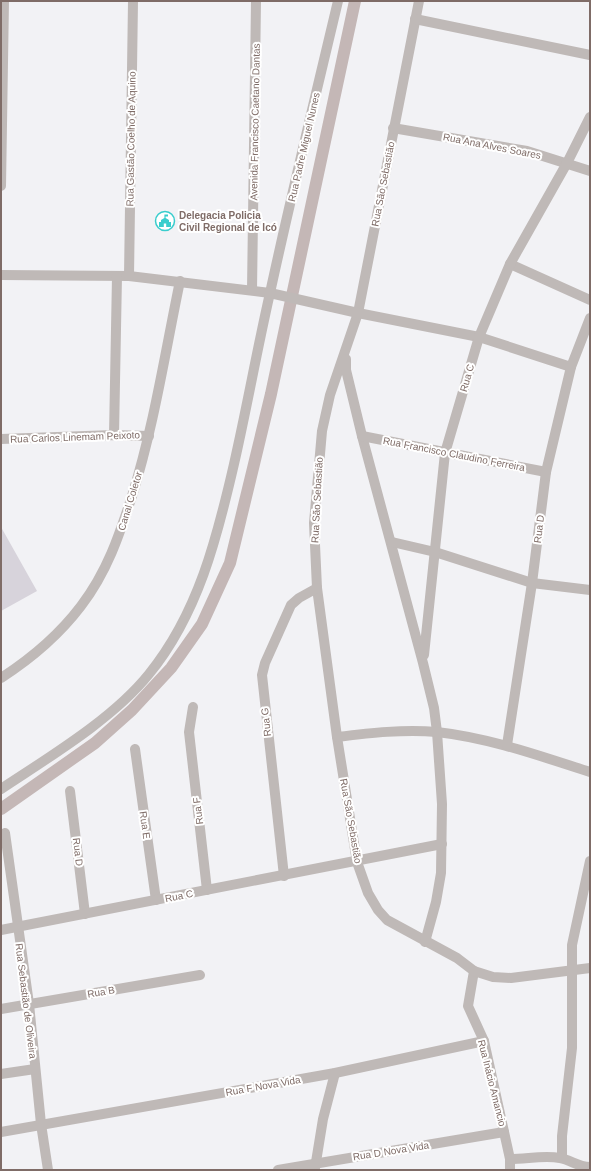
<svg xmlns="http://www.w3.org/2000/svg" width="591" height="1171" viewBox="0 0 591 1171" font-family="Helvetica,sans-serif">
  <rect width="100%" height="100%" fill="#f2f2f5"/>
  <polygon fill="#d7d3db" points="1,527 37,591 1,611"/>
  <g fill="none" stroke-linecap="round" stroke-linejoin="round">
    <polyline stroke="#c4b7b6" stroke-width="12" points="1,809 95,743 132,710 171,668 202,624 230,563 271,394 355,1"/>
    <g stroke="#bfb9b7" stroke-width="10">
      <polyline points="419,1 358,313 330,395 322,431 314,523 317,588 337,737 357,862 368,893 378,910 387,920 457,958 474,971 468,1006 484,1041 510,1159 510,1170"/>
      <polyline points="415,19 590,55"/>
      <polyline points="393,128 527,151 590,171"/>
      <polyline points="1,186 4,1"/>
      <polyline points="510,264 590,300"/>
      <polyline points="1,275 129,276 270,293 358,313 479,337 571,367"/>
      <polyline points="129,276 133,1"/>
      <polyline points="252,290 256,1"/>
      <polyline points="346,359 346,370 362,436 423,663 434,708 437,732 442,804 441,873 436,902 425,942"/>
      <polyline points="114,435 117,276"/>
      <polyline points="362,436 546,472"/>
      <polyline points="1,439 114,435 149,436"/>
      <polyline points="392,542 435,552 532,583 590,590"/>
      <polyline points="424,655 445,453 479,337 510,264 567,163 590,117"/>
      <path d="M1,678c31,-20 58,-43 80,-72 26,-34 38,-70 51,-110 22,-70 33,-143 48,-215"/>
      <polyline points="193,707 189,732 207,890"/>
      <path d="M337,737c33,-4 67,-8 100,-5 53,6 103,24 153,40"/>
      <polyline points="507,745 532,583 546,472 571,367 590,318"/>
      <polyline points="135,749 156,900"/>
      <path d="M1,789c48,-32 112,-70 148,-115 49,-60 68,-136 85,-210 13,-57 23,-114 36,-171 21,-97 45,-195 68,-292"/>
      <polyline points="70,791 85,914"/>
      <polyline points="5,833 29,1004 41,1124 48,1170"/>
      <polyline points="284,876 262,675 265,663 291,605 299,598 317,588"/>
      <polyline points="1,930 442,844"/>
      <polyline points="474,971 493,977 511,978 590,968"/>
      <polyline points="1,1009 200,975"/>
      <polyline points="1,1074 35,1069"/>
      <polyline points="1,1132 335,1073 484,1041"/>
      <polyline points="562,1158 562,1136 572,1048 572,945 590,861"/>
      <path d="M510,1159c17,0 34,-4 50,-1 11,2 18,9 30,9"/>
      <polyline points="315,1168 323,1119 335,1073"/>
      <polyline points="278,1170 504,1132"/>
    </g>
  </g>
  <defs>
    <g id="civic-ring" transform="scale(1)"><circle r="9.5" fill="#fff" stroke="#39cdcd" stroke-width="1.5"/><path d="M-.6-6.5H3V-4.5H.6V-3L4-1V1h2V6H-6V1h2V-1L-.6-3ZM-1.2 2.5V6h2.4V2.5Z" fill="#39cdcd"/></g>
  </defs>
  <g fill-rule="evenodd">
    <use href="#civic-ring" x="165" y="221"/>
  </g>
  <g text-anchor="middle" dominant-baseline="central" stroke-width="4" stroke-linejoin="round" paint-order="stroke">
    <g font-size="10" fill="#7f6c67" stroke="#fff">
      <text transform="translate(255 122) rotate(-89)">Avenida Francisco Caetano Dantas</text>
      <text transform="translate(131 139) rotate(-89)">Rua Gastão Coelho de Aquino</text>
      <text transform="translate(492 146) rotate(11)">Rua Ana Alves Soares</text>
      <text transform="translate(304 147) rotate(-77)">Rua Padre Miguel Nunes</text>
      <text transform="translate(383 184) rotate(-79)">Rua São Sebastião</text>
      <text transform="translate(467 378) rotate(-74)">Rua C</text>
      <text transform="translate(75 437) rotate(-2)">Rua Carlos Linemam Peixoto</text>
      <text transform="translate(454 454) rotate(11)">Rua Francisco Claudino Ferreira</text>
      <text transform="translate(317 500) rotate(-87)">Rua São Sebastião</text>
      <text transform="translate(130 501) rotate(-73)">Canal Coletor</text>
      <text transform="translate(539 529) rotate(-83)">Rua D</text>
      <text transform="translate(266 722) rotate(-96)">Rua G</text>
      <text transform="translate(198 811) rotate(-97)">Rua F</text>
      <text transform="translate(351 821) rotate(80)">Rua São Sebastião</text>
      <text transform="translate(145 825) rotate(82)">Rua E</text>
      <text transform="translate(78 852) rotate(83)">Rua D</text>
      <text transform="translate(179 896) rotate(-11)">Rua C</text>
      <text transform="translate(101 992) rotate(-10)">Rua B</text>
      <text transform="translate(26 1001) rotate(83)">Rua Sebastião de Oliveira</text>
      <text transform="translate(492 1083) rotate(76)">Rua Inácio Amancio</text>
      <text transform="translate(263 1086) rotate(-10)">Rua F Nova Vida</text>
      <text transform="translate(391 1151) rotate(-9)">Rua D Nova Vida</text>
    </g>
    <g font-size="10" font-weight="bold" fill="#7f6c67" stroke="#fff" text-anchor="start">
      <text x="179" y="215">Delegacia Policia<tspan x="179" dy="12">Civil Regional de Icó</tspan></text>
    </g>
  </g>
  <rect width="591" height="1171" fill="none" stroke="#7f6c67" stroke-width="4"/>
</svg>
